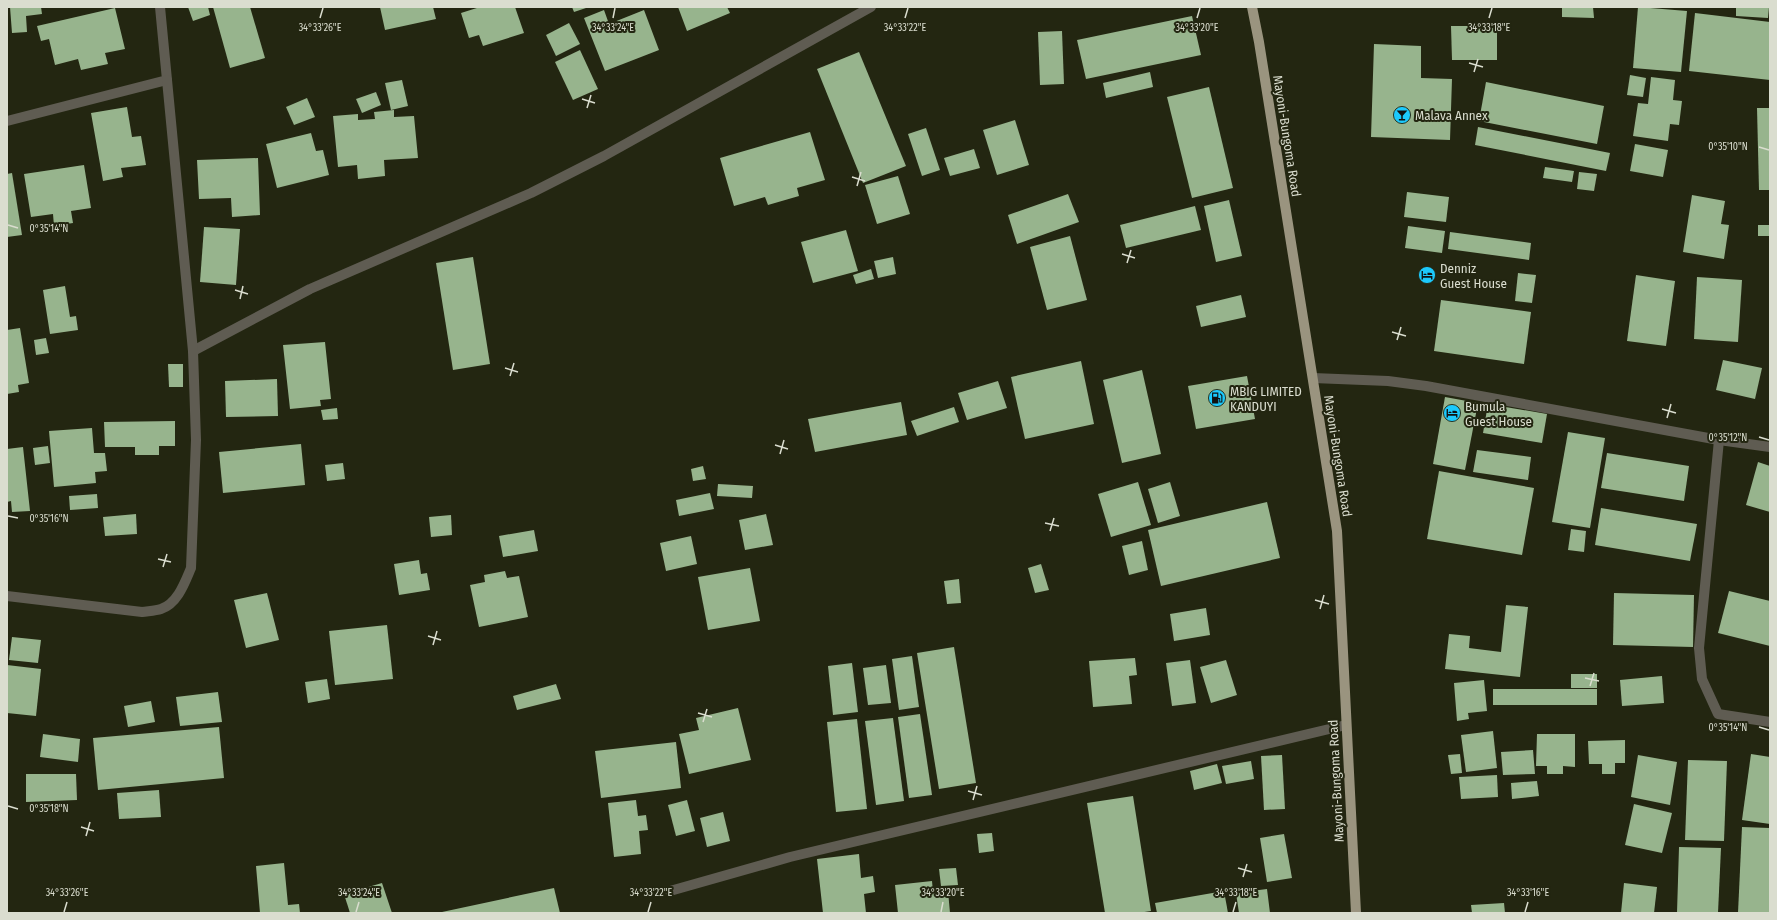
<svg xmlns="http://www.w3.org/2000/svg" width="1777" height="920" viewBox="0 0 1777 920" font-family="'Fira Sans Condensed',sans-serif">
  <rect width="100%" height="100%" fill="#232611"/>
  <g fill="#97b48d">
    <polygon points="10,7 41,7 42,14 26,16 27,32 12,33"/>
    <polygon points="188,7 208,7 210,15 193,21"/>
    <polygon points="213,7 250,7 265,58 230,68"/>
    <polygon points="380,7 433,7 436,19 385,30"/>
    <polygon points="480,7 515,7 524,33 483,46 479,35 469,38 461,13"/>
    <polygon points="572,7 589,7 574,12"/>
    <polygon points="678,7 727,7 730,13 687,31"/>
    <polygon points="1562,7 1593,7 1594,18 1562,17"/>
    <polygon points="1638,7 1687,11 1681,72 1633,68"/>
    <polygon points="1736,7 1769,7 1768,18 1736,16"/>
    <polygon points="115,8 125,49 105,53 108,64 81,70 78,59 55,65 49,39 41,41 37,26"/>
    <polygon points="604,10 609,24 644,10 659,50 605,71 584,18"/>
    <polygon points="1695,13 1770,22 1770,80 1689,71"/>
    <polygon points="1192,16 1201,55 1086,79 1077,40"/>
    <polygon points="569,23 580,44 556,56 546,35"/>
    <polygon points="1451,26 1497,26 1497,60 1452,60"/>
    <polygon points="1062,31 1064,84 1040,85 1038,32"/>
    <polygon points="1374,44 1421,46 1421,78 1452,79 1450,140 1371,137"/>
    <polygon points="580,50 598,89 573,100 555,62"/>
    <polygon points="859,52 906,166 863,183 817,69"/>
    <polygon points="1150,72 1153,87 1106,98 1103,83"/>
    <polygon points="1630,75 1646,78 1643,97 1627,95"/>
    <polygon points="1651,77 1675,80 1673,100 1682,101 1679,125 1670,124 1668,141 1633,136 1638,103 1648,104"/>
    <polygon points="402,80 408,106 391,110 385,83"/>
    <polygon points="1486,82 1604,106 1597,144 1479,121"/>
    <polygon points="1209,87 1233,188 1192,198 1167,97"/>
    <polygon points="376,92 381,105 362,113 356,99"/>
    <polygon points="307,98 315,117 294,125 286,107"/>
    <polygon points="127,107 132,137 141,136 146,165 121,168 123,177 103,181 91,113"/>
    <polygon points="1757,108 1770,108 1770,190 1759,190"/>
    <polygon points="394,110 394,117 414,116 418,158 384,160 385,176 358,179 357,165 338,167 333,116 358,114 358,120 375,119 374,112"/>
    <polygon points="1015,120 1029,165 997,175 983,130"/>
    <polygon points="1478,127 1610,153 1606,171 1475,145"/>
    <polygon points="926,128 940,170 922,176 908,134"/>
    <polygon points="810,132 825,180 797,188 799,196 768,205 765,197 734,206 720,158"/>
    <polygon points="311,133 316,151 323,150 329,175 277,188 266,144"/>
    <polygon points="1635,144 1668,150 1663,177 1630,171"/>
    <polygon points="974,149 980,168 950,176 944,158"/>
    <polygon points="258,158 260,215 232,217 231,198 199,199 197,160"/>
    <polygon points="84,165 91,208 71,211 73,223 54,226 53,214 31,217 24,174"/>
    <polygon points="1545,167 1574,171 1572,182 1543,178"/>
    <polygon points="1579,172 1597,174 1594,191 1577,189"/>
    <polygon points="12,173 22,235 7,237 7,174"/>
    <polygon points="898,176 910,214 877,224 865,185"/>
    <polygon points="1407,192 1449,197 1446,222 1404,217"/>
    <polygon points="1068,194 1079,222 1017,244 1008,215"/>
    <polygon points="1692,195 1725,201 1721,224 1729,225 1724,259 1683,252"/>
    <polygon points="1229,200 1242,256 1216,262 1204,206"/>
    <polygon points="1195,206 1201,230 1126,248 1120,225"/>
    <rect x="1758" y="225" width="12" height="11"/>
    <polygon points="1408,226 1445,231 1442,253 1405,248"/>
    <polygon points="204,227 240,229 236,285 200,282"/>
    <polygon points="846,230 858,271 813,283 801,242"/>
    <polygon points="1450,232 1531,243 1529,260 1448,249"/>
    <polygon points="1070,236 1087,300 1047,310 1030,247"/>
    <polygon points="473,257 490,364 453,370 436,263"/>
    <polygon points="893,257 896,274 878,278 874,261"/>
    <polygon points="871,269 874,279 856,284 853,275"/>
    <polygon points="1518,273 1536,275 1532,303 1515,301"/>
    <polygon points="1636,275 1675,281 1666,346 1627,341"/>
    <polygon points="1697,277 1742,280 1738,342 1694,339"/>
    <polygon points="65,286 70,317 76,316 78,330 50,334 43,290"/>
    <polygon points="1241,295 1246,317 1201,327 1196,306"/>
    <polygon points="1441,300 1531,312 1524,364 1434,351"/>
    <polygon points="20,328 29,383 18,385 19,392 7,394 7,330"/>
    <polygon points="46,338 49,353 36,355 34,340"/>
    <polygon points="325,342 331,399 320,400 321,406 290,409 283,345"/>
    <polygon points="1723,360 1762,368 1755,399 1716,390"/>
    <polygon points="1081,361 1094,424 1025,439 1011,377"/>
    <polygon points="168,364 183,364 183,387 169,387"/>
    <polygon points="1142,370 1161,454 1122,463 1103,380"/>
    <polygon points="1247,376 1255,419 1196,429 1188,386"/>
    <polygon points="277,379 278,416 226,417 225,381"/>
    <polygon points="998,381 1007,408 967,420 958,393"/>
    <polygon points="1445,397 1478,403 1465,470 1433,464"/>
    <polygon points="901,402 907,435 815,452 808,419"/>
    <polygon points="1488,404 1547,414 1542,443 1483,433"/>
    <polygon points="954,407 959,422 917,436 911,421"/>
    <polygon points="337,408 338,419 323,420 321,410"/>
    <polygon points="175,421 175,446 159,446 159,455 135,455 135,447 105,447 104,422"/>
    <polygon points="92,428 94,453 105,453 107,471 95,472 96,483 54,487 49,431"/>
    <polygon points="1568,432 1605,438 1590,528 1552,522"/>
    <polygon points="301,444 305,485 223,493 219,452"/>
    <polygon points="48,446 50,463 35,465 33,448"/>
    <polygon points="23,447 30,511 12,512 11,501 7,502 7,449"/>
    <polygon points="1477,450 1531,457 1528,480 1473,472"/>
    <polygon points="1607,453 1689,466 1684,501 1601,488"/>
    <polygon points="1758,462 1770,466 1770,512 1746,505"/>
    <polygon points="343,463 345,479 327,481 325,465"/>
    <polygon points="703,466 706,479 693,481 691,469"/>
    <polygon points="1439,471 1534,488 1522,555 1427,539"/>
    <polygon points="1138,482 1151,525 1111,537 1098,494"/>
    <polygon points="1170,482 1180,516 1158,523 1148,489"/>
    <polygon points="718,484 753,486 752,498 717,496"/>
    <polygon points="710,493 714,509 679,516 676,500"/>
    <polygon points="97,494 98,508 70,510 69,496"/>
    <polygon points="1267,502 1280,558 1161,586 1148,530"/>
    <polygon points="1601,508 1697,524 1690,561 1595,545"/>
    <polygon points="136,514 137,534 105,536 103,517"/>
    <polygon points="766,514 773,545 745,550 739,520"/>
    <polygon points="451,515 452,535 431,537 429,517"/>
    <polygon points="1571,529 1586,531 1584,552 1568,550"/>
    <polygon points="534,530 538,551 503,557 499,536"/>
    <polygon points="691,536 697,564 666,571 660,543"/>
    <polygon points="1142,541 1148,570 1129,575 1122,546"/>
    <polygon points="419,560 421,574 427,573 430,590 399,595 394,564"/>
    <polygon points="1041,564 1049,590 1035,593 1028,568"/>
    <polygon points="750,568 760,621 708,630 698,577"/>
    <polygon points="505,571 507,578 519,576 528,617 479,627 470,585 485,582 484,575"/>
    <polygon points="959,579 961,603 947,604 944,581"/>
    <polygon points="1729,591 1770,601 1770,646 1718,633"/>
    <polygon points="267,593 279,640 246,648 234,600"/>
    <polygon points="1614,593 1694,595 1693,647 1613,645"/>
    <polygon points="1506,605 1528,607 1520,677 1445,669 1449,634 1470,636 1469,648 1501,652"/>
    <polygon points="1206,608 1210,635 1174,641 1170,614"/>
    <polygon points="387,625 393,679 335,685 329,631"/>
    <polygon points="12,637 41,640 38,663 9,660"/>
    <polygon points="954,647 976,783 939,789 917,653"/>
    <polygon points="912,656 919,707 899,710 892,659"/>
    <polygon points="1135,658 1137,675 1129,676 1132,704 1093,707 1089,661"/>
    <polygon points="1190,660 1196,703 1172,706 1166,663"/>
    <polygon points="1226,660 1237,695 1211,703 1200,667"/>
    <polygon points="852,663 858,712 833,715 828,666"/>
    <polygon points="7,665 41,669 36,716 7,713"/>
    <polygon points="886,665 891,703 868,705 863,668"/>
    <rect x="1571" y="674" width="26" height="14"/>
    <polygon points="1662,676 1664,703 1622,706 1620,680"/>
    <polygon points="327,679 330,699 308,703 305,682"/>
    <polygon points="1484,680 1487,711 1468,713 1469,719 1457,721 1454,683"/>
    <polygon points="556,684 561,699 517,710 513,696"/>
    <rect x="1493" y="689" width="104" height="16"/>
    <polygon points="218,692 222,722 180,726 176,697"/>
    <polygon points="151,701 155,722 128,727 124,706"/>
    <polygon points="738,708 751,760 689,774 679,734 699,730 696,718"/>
    <polygon points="920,714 932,795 909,798 898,717"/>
    <polygon points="893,718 904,801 876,805 865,721"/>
    <polygon points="857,719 867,809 836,812 827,722"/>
    <polygon points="219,727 224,778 98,790 93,738"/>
    <polygon points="1493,731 1497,768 1466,772 1461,735"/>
    <polygon points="43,734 80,739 78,762 40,757"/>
    <polygon points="1537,734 1575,734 1575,767 1563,766 1563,774 1547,774 1547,766 1536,766"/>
    <polygon points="1625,740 1625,763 1615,763 1615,774 1602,774 1602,764 1589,764 1588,741"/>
    <polygon points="676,742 681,788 601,798 595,751"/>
    <polygon points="1533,750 1535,774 1503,775 1501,752"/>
    <polygon points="1460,754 1462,773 1451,774 1448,755"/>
    <polygon points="1751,754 1770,757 1770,824 1742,820"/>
    <polygon points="1282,755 1285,809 1264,810 1261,756"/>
    <polygon points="1638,755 1677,762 1670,805 1631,797"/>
    <polygon points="1688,760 1727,761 1724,841 1685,840"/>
    <polygon points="1251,761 1254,779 1226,784 1222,766"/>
    <polygon points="1217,764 1222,783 1194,790 1190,771"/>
    <polygon points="26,774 76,774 77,800 26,802"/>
    <polygon points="1497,775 1498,797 1461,799 1459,777"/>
    <polygon points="1537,781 1539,796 1512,799 1511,783"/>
    <polygon points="159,790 161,817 119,819 117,793"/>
    <polygon points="1133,796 1151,911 1138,913 1105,913 1087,803"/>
    <polygon points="636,800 638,816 646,815 648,830 639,831 641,854 614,857 608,803"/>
    <polygon points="687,800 695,831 676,836 668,805"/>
    <polygon points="1634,804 1672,813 1662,853 1625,845"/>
    <polygon points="723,812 730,841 707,847 700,818"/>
    <polygon points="1742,827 1770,828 1770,913 1738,913"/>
    <polygon points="992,833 994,851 979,853 977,834"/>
    <polygon points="1284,834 1292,878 1267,882 1260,838"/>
    <polygon points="1679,847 1721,848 1718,913 1677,913"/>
    <polygon points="859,854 861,878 873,876 875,892 864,894 866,913 823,913 817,859"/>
    <polygon points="284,863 288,905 299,904 300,913 260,913 256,866"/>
    <polygon points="956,868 958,885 941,886 939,869"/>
    <polygon points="932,881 933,892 948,891 950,913 898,913 895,885"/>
    <polygon points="382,883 392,913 350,913 344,894"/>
    <polygon points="1624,883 1657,887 1654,913 1621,913"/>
    <polygon points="554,888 560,913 442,913 442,912"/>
    <polygon points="1267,889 1270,913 1239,913 1236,893"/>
    <polygon points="1224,891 1228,913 1157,913 1155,903"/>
    <polygon points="1504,903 1505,913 1472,913 1471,905"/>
  </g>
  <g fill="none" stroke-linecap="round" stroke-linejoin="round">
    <g stroke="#5f5c52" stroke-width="10">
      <polyline points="7,121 167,80 160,7"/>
      <polyline points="193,351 310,289 531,193 604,156 871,7"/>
      <polyline points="1313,378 1388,381 1426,386 1719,440 1770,447"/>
      <polyline points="1719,440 1699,648 1702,679 1718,714 1770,722"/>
      <path d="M7,596l135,16c6,-1 13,-1 19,-3 17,-6 24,-27 30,-41l5,-128 -3,-89 -26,-271"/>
      <polyline points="670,891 790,857 1346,725"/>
    </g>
    <polyline stroke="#9a947f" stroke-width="10" points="1252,7 1259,42 1337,531 1356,913"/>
  </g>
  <path fill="none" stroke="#daddcf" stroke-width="1.5" d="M320,18l3,-10M613,18l2,-10M905,18l3,-10M1197,18l3,-10M1489,18l3,-10M1469,63l14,4M1474,72l4,-13M582,99l13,4M587,108l4,-13M1759,147l10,3M852,177l13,4M857,186l4,-14M8,225l10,3M1122,254l13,4M1127,263l4,-13M235,290l13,4M240,299l3,-13M1392,332l14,4M1397,340l4,-13M505,368l13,4M510,376l4,-13M1662,409l14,4M1667,418l4,-14M1759,437l10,3M775,445l13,4M780,454l4,-14M8,516l10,2M1045,523l14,3M1050,531l4,-13M158,559l13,3M163,567l4,-13M1315,600l14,4M1320,609l4,-14M428,636l13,4M433,645l4,-14M1585,678l14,3M1590,686l4,-13M698,713l14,4M703,722l4,-13M1759,727l10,3M968,791l14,4M973,800l4,-14M8,806l10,3M81,827l13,4M86,836l4,-14M1238,868l14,4M1243,877l4,-13M64,912l3,-10M356,912l3,-10M648,912l3,-10M941,912l2,-10M1233,912l3,-10M1525,912l3,-10"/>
  <defs>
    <g id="bar-disc" transform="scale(0.9)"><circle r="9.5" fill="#1cc9fc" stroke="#232611"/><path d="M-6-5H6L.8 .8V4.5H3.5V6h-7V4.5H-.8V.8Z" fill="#111"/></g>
    <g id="hotel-disc" transform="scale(0.9)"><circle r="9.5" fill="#1cc9fc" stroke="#232611"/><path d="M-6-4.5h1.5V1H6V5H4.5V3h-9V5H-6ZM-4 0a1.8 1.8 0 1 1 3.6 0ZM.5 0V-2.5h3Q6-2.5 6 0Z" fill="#111"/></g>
    <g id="fuel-disc" transform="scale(0.9)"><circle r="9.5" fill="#1cc9fc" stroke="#232611"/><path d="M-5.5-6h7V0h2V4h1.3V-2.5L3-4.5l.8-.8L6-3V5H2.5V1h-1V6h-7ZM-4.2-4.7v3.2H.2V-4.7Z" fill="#111"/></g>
  </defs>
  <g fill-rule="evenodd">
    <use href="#bar-disc" x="1402" y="115"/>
    <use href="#hotel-disc" x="1427" y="275"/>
    <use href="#fuel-disc" x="1217" y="398"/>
    <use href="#hotel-disc" x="1452" y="413"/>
  </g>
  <g text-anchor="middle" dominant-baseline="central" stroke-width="4" stroke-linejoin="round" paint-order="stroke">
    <g font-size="13" fill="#daddcf" stroke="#232611" text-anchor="start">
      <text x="1415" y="115">Malava Annex</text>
      <text x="1440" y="268">Denniz<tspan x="1440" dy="15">Guest House</tspan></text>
      <text x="1230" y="391">MBIG LIMITED<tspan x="1230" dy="15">KANDUYI</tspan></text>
      <text x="1465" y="406">Bumula<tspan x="1465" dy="15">Guest House</tspan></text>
    </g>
    <g font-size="13" fill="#daddcf" stroke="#232611">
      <text transform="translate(1287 136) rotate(81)">Mayoni-Bungoma Road</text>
      <text transform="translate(1338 456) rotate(81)">Mayoni-Bungoma Road</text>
      <text transform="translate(1336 781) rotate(-93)">Mayoni-Bungoma Road</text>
    </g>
  </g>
  <g font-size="10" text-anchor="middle" fill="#daddcf" stroke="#232611" stroke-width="4" stroke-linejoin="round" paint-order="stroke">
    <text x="320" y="31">34°33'26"E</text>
    <text x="613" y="31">34°33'24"E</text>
    <text x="905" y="31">34°33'22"E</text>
    <text x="1197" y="31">34°33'20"E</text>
    <text x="1489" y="31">34°33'18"E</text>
    <text x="1728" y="150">0°35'10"N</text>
    <text x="49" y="232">0°35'14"N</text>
    <text x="1728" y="441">0°35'12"N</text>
    <text x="49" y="522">0°35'16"N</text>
    <text x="1728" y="731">0°35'14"N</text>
    <text x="49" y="812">0°35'18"N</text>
    <text x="67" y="896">34°33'26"E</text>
    <text x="359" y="896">34°33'24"E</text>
    <text x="651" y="896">34°33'22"E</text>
    <text x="943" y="896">34°33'20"E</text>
    <text x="1236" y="896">34°33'18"E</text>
    <text x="1528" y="896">34°33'16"E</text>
  </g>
  <rect width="1777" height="920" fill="none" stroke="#daddcf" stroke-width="16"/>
</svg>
